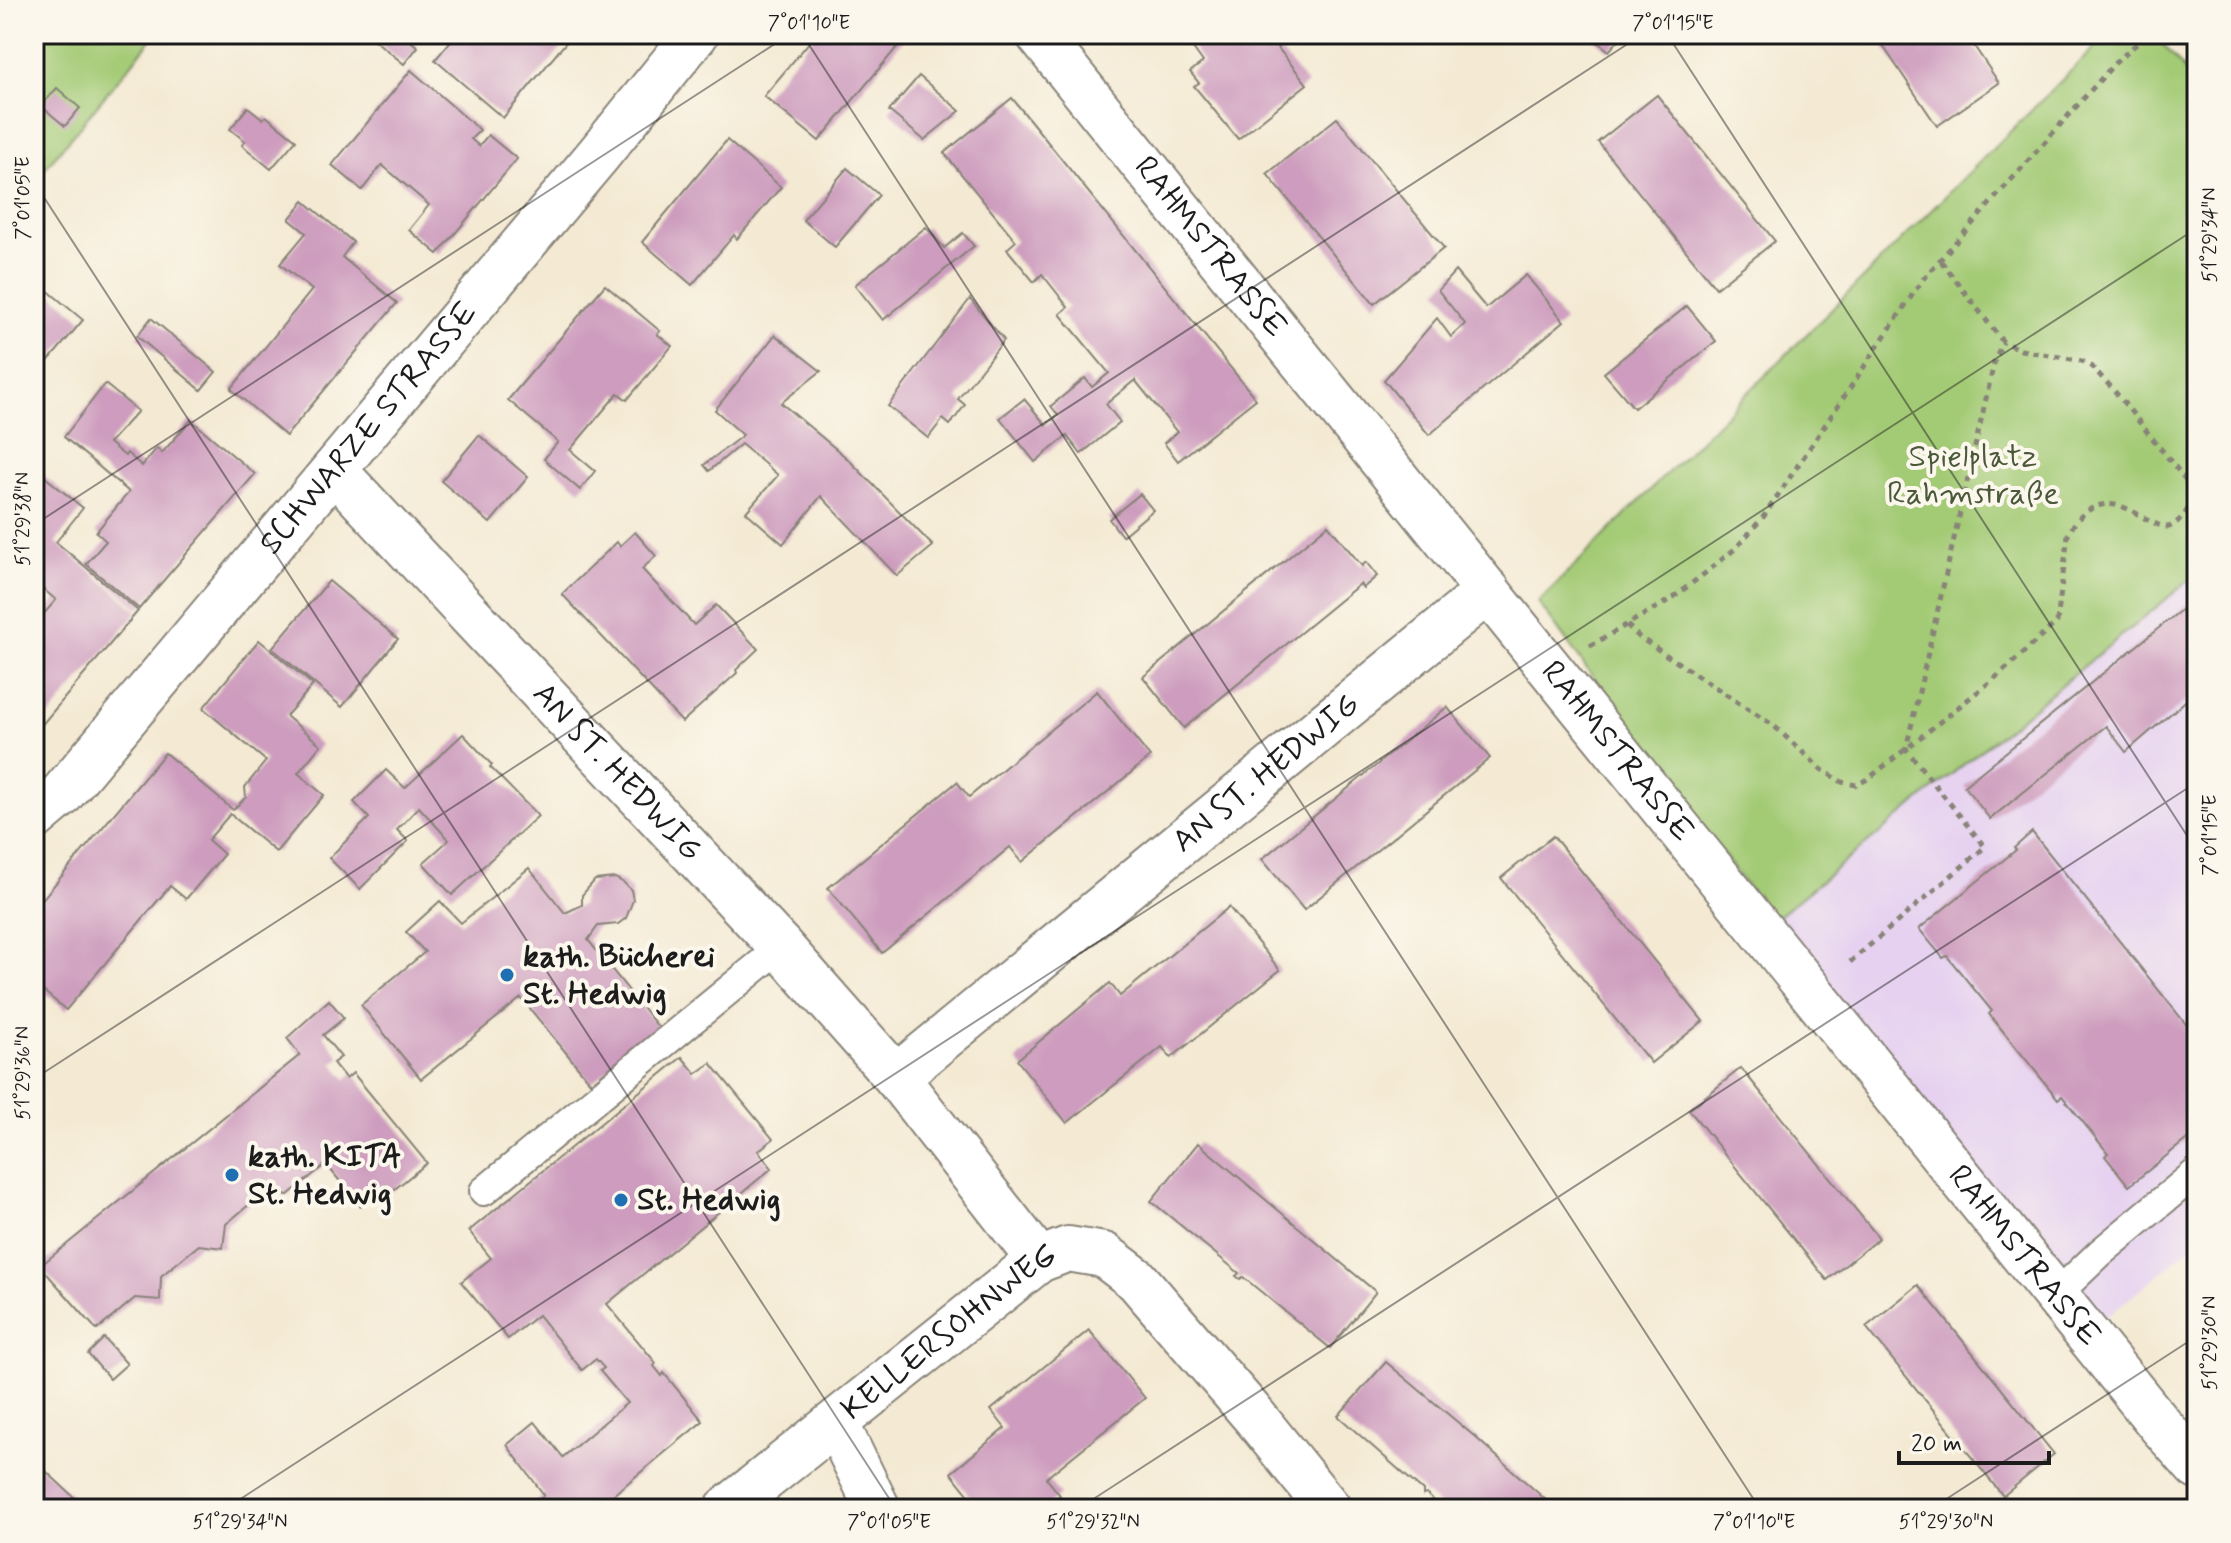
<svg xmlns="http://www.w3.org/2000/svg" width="2231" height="1543" viewBox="0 0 2231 1543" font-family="Mynerve,sans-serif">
  <rect width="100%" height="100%" fill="#fbf7ec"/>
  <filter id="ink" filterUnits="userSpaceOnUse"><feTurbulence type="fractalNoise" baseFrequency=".0125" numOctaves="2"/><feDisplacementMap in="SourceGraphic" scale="16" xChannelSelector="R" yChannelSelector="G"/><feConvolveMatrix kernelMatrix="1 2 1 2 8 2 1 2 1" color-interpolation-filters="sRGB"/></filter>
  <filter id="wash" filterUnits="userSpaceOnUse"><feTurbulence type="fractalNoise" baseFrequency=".006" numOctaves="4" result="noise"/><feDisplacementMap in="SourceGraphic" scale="32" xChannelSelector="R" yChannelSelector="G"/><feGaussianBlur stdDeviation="1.8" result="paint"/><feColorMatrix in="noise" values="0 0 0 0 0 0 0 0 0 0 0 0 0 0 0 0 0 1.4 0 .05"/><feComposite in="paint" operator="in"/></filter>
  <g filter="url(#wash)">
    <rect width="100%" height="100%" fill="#f4ead4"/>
    <polygon fill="#e6d2f0" points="2197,574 2197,1242 2091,1330 1772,921"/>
    <g fill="#a3ca74" stroke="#607348" stroke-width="2">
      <polygon points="34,34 156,34 34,182"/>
      <polygon points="2108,34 2155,34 2197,85 2197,574 1772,921 1538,602"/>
    </g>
    <g id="blocks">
      <g fill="#cd9cbe">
        <polygon points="367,34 402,34 418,47 404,64"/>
        <polygon points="440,34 573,34 503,118 435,60 450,42"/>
        <polygon points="816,34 908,34 819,141 764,96"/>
        <polygon points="1183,34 1274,34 1269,37 1307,84 1238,139 1194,86 1199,83 1190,72 1203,62"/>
        <polygon points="1588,34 1624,34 1609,51"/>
        <polygon points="1875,34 1966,34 1999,83 1937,126"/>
        <polygon points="411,70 480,130 471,139 479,146 488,135 517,159 438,254 409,230 429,205 382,165 362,190 332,165"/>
        <polygon points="919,76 960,111 924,140 889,111"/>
        <polygon points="57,88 80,108 65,126 41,106"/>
        <polygon points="1657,95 1775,241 1716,288 1598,142"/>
        <polygon points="1012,98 1256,399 1178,461 1164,443 1177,432 1135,380 1106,404 1120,422 1081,454 1067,436 1035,462 1000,418 1024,399 1046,425 1058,415 1051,406 1085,378 1092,387 1109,373 1060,314 1068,307 1042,274 1034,282 1007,249 1016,241 944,153"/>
        <polygon points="248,107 263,119 266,116 296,140 271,169 242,145 245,141 230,129"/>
        <polygon points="1337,118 1444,248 1374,304 1267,174"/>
        <polygon points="727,140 781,187 737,239 734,235 692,285 642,242"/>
        <polygon points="847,168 879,195 835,247 803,220"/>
        <polygon points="304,201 353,242 342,257 397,303 286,436 231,389 312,290 280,264 306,233 289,219"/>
        <polygon points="926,227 944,248 963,233 974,246 883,320 855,285"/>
        <polygon points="1455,271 1486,308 1526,275 1564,321 1429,435 1384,380 1437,318 1451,337 1465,324 1438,290"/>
        <polygon points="34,279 83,320 34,378"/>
        <polygon points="605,285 660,331 657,334 672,346 627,400 618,393 570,450 595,471 580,490 544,459 558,442 508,400"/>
        <polygon points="970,299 1004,340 958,399 965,405 950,425 943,419 928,438 888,406"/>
        <polygon points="1687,306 1716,341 1634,408 1604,373"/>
        <polygon points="151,318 216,372 201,390 137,336"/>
        <polygon points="775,335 821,371 781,403 848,459 933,546 897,576 821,496 783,544 746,512 778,475 741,444 709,471 704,465 743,435 715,410"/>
        <polygon points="105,384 138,411 109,443 125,456 127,453 142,466 157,448 162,453 191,420 255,474 139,609 86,564 106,541 96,532 129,492 64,437"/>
        <polygon points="479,435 528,477 490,523 441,481"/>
        <polygon points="34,468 83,508 56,542 138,611 34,734 34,625 56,600 34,581"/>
        <polygon points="1140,494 1153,510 1122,536 1109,519"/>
        <polygon points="1328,525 1362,566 1366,562 1377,576 1363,588 1360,584 1184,728 1143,677"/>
        <polygon points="635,532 656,556 642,569 694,625 716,605 758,649 736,670 737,673 682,722 562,594 617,542 620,546"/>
        <polygon points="329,581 398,639 342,707 272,648"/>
        <polygon points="2197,597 2197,691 2126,752 2106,726 1990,819 1964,786"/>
        <polygon points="259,640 313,685 286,716 321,745 298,773 324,795 276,852 230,814 208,840 224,854 186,899 170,886 66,1010 34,983 34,909 165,753 233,810 246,797 245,787 266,761 203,708"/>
        <polygon points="1097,691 1150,757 1022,862 1010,847 882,953 828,888 957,782 969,797"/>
        <polygon points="1447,707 1490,758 1304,910 1262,859"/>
        <polygon points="463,734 492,765 490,767 538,816 452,895 423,863 449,840 419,807 397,830 408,841 360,889 329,858 369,818 354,802 386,770 405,788"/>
        <polygon points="2032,832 2197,1038 2197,1131 2129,1186 2105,1156 2108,1153 2062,1096 2058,1099 1989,1014 1992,1011 1947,956 1943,958 1919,929 2016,850 2014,848"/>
        <polygon points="1553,836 1703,1021 1651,1063 1501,878"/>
        <polygon points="529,868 565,913 582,905 582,895 595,880 615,878 624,883 631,890 633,900 626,918 618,924 598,926 588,940 659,1028 591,1083 521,998 421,1079 361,1005 425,952 406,932 440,901 461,923"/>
        <polygon points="1229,907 1280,970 1171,1058 1162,1047 1067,1123 1017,1060 1110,983 1120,996"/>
        <polygon points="329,1000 344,1018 323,1035 341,1057 333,1063 346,1079 353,1073 427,1163 391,1192 386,1185 360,1206 326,1164 288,1195 264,1192 226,1224 223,1248 199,1245 161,1276 160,1300 135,1298 97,1330 40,1266 300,1055 287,1038"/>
        <polygon points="682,1057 696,1074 711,1063 773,1139 758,1151 772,1168 607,1304 656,1363 654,1366 662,1376 664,1373 703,1421 596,1509 527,1509 544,1495 507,1445 535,1422 563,1457 627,1403 600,1371 604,1368 596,1359 582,1370 538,1315 508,1339 461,1282 491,1258 469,1231"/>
        <polygon points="1741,1068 1879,1238 1827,1280 1689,1110"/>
        <polygon points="1198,1143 1376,1292 1330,1348 1243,1277 1240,1279 1236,1276 1239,1273 1151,1201"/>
        <polygon points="1918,1285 2054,1454 2003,1496 1866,1327"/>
        <polygon points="1089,1330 1145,1398 1046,1478 1060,1495 1043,1509 980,1509 951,1473 1005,1428 991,1410"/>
        <polygon points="104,1338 127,1364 110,1379 88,1354"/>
        <polygon points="1386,1362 1474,1436 1556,1509 1444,1509 1426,1494 1423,1495 1423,1491 1338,1416"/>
        <polygon points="34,1460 79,1502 86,1509 34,1509"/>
      </g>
    </g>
  </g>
  <g filter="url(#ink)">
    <use href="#blocks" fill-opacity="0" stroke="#888378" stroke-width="2"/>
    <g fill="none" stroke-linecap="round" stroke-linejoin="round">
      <g stroke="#888378" stroke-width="32">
        <g id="lane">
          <polyline points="484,1191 781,947"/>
          <polyline points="2055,1296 2100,1253 2197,1172"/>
        </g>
      </g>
      <g stroke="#888378" stroke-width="48">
        <g id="street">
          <path id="s1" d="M1038,34l1123,1392 36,41"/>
          <path id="s2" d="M334,470l447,477 115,130 592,-486"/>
          <path id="s3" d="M34,818l26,-22 539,-642 97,-120"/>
          <polyline points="896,1077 1039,1260"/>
          <polyline points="836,1423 878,1509"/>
          <path id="s4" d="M727,1509l312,-249 29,-11 36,6 33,25 117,136 75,93"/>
        </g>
      </g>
      <g stroke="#888378" stroke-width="5" stroke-dasharray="6 6" stroke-linecap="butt">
        <path d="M1627,625l12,12 135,89 47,43 21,13 14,3 12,-6 132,-105 57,-52 11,-87c10,-22 30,-37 55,-28 17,6 28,19 46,20 18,-9 24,-23 20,-43l-77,-96 -20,-21 -10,-6 -61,-11 -18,-8 -63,-82"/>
        <polyline points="1590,646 1671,599 1704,574 1736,548 1764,516 1923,279 2115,63 2148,34"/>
        <polyline points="1850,962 1985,847 1906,749 1995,359 2003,342"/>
      </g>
      <use href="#lane" stroke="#fff" stroke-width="28"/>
      <use href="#street" stroke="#fff" stroke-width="44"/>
    </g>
  </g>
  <path fill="none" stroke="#1c1c1c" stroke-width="2" stroke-opacity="0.45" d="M802,34l958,1475M1667,34l530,817M34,182l862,1327M34,525l756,-491M34,1079l1609,-1045M225,1509l1972,-1281M1078,1509l1119,-727M1931,1509l266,-173"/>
  <g fill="#1f6fb2" stroke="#fbf7ec" stroke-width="3">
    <circle cx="507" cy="975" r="8"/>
    <circle cx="232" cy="1175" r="8"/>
    <circle cx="621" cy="1200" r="8"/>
  </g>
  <g text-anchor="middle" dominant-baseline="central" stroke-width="8" stroke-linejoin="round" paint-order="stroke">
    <g font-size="32" fill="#1c1c1c" stroke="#fbf7ec">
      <text stroke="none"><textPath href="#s1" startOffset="274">RAHMSTRASSE</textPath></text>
      <text stroke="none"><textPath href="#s3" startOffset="514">SCHWARZE STRASSE</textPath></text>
      <text stroke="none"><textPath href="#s1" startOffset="922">RAHMSTRASSE</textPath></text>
      <text stroke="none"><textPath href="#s2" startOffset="414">AN ST. HEDWIG</textPath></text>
      <text stroke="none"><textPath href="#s2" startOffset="1306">AN ST. HEDWIG</textPath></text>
      <text stroke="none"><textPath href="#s1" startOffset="1570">RAHMSTRASSE</textPath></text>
      <text stroke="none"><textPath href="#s4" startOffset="284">KELLERSOHNWEG</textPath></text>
    </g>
    <g font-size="32" fill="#4b593b" stroke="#fbf7ec">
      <text x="1973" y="457">Spielplatz<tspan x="1973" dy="37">Rahmstraße</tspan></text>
    </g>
    <g font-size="32" font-weight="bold" fill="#1c1c1c" stroke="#fbf7ec" text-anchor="start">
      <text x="523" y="957">kath. Bücherei<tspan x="523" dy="37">St. Hedwig</tspan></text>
      <text x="248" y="1157">kath. KITA<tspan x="248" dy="37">St. Hedwig</tspan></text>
      <text x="637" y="1200">St. Hedwig</text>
    </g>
  </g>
  <rect width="2231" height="1543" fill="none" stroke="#fbf7ec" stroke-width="88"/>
  <path d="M1899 1451v12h150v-12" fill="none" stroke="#1c1c1c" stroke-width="4"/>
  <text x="1911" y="1451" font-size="24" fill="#1c1c1c" stroke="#fbf7ec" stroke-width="6" paint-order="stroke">20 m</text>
  <rect x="44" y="44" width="2143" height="1455" fill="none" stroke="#1c1c1c" stroke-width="3"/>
  <g font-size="20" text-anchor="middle" fill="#1c1c1c">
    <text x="809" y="29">7°01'10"E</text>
    <text x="1673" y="29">7°01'15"E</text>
    <text transform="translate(22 198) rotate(-90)" y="7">7°01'05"E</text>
    <text transform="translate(2209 235) rotate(-90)" y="7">51°29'34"N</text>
    <text transform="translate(22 519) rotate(-90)" y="7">51°29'38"N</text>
    <text transform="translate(2209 835) rotate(-90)" y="7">7°01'15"E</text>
    <text transform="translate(22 1073) rotate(-90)" y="7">51°29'36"N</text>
    <text transform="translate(2209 1343) rotate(-90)" y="7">51°29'30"N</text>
    <text x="240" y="1528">51°29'34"N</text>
    <text x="889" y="1528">7°01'05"E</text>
    <text x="1093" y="1528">51°29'32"N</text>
    <text x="1754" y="1528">7°01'10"E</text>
    <text x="1946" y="1528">51°29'30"N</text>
  </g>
</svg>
